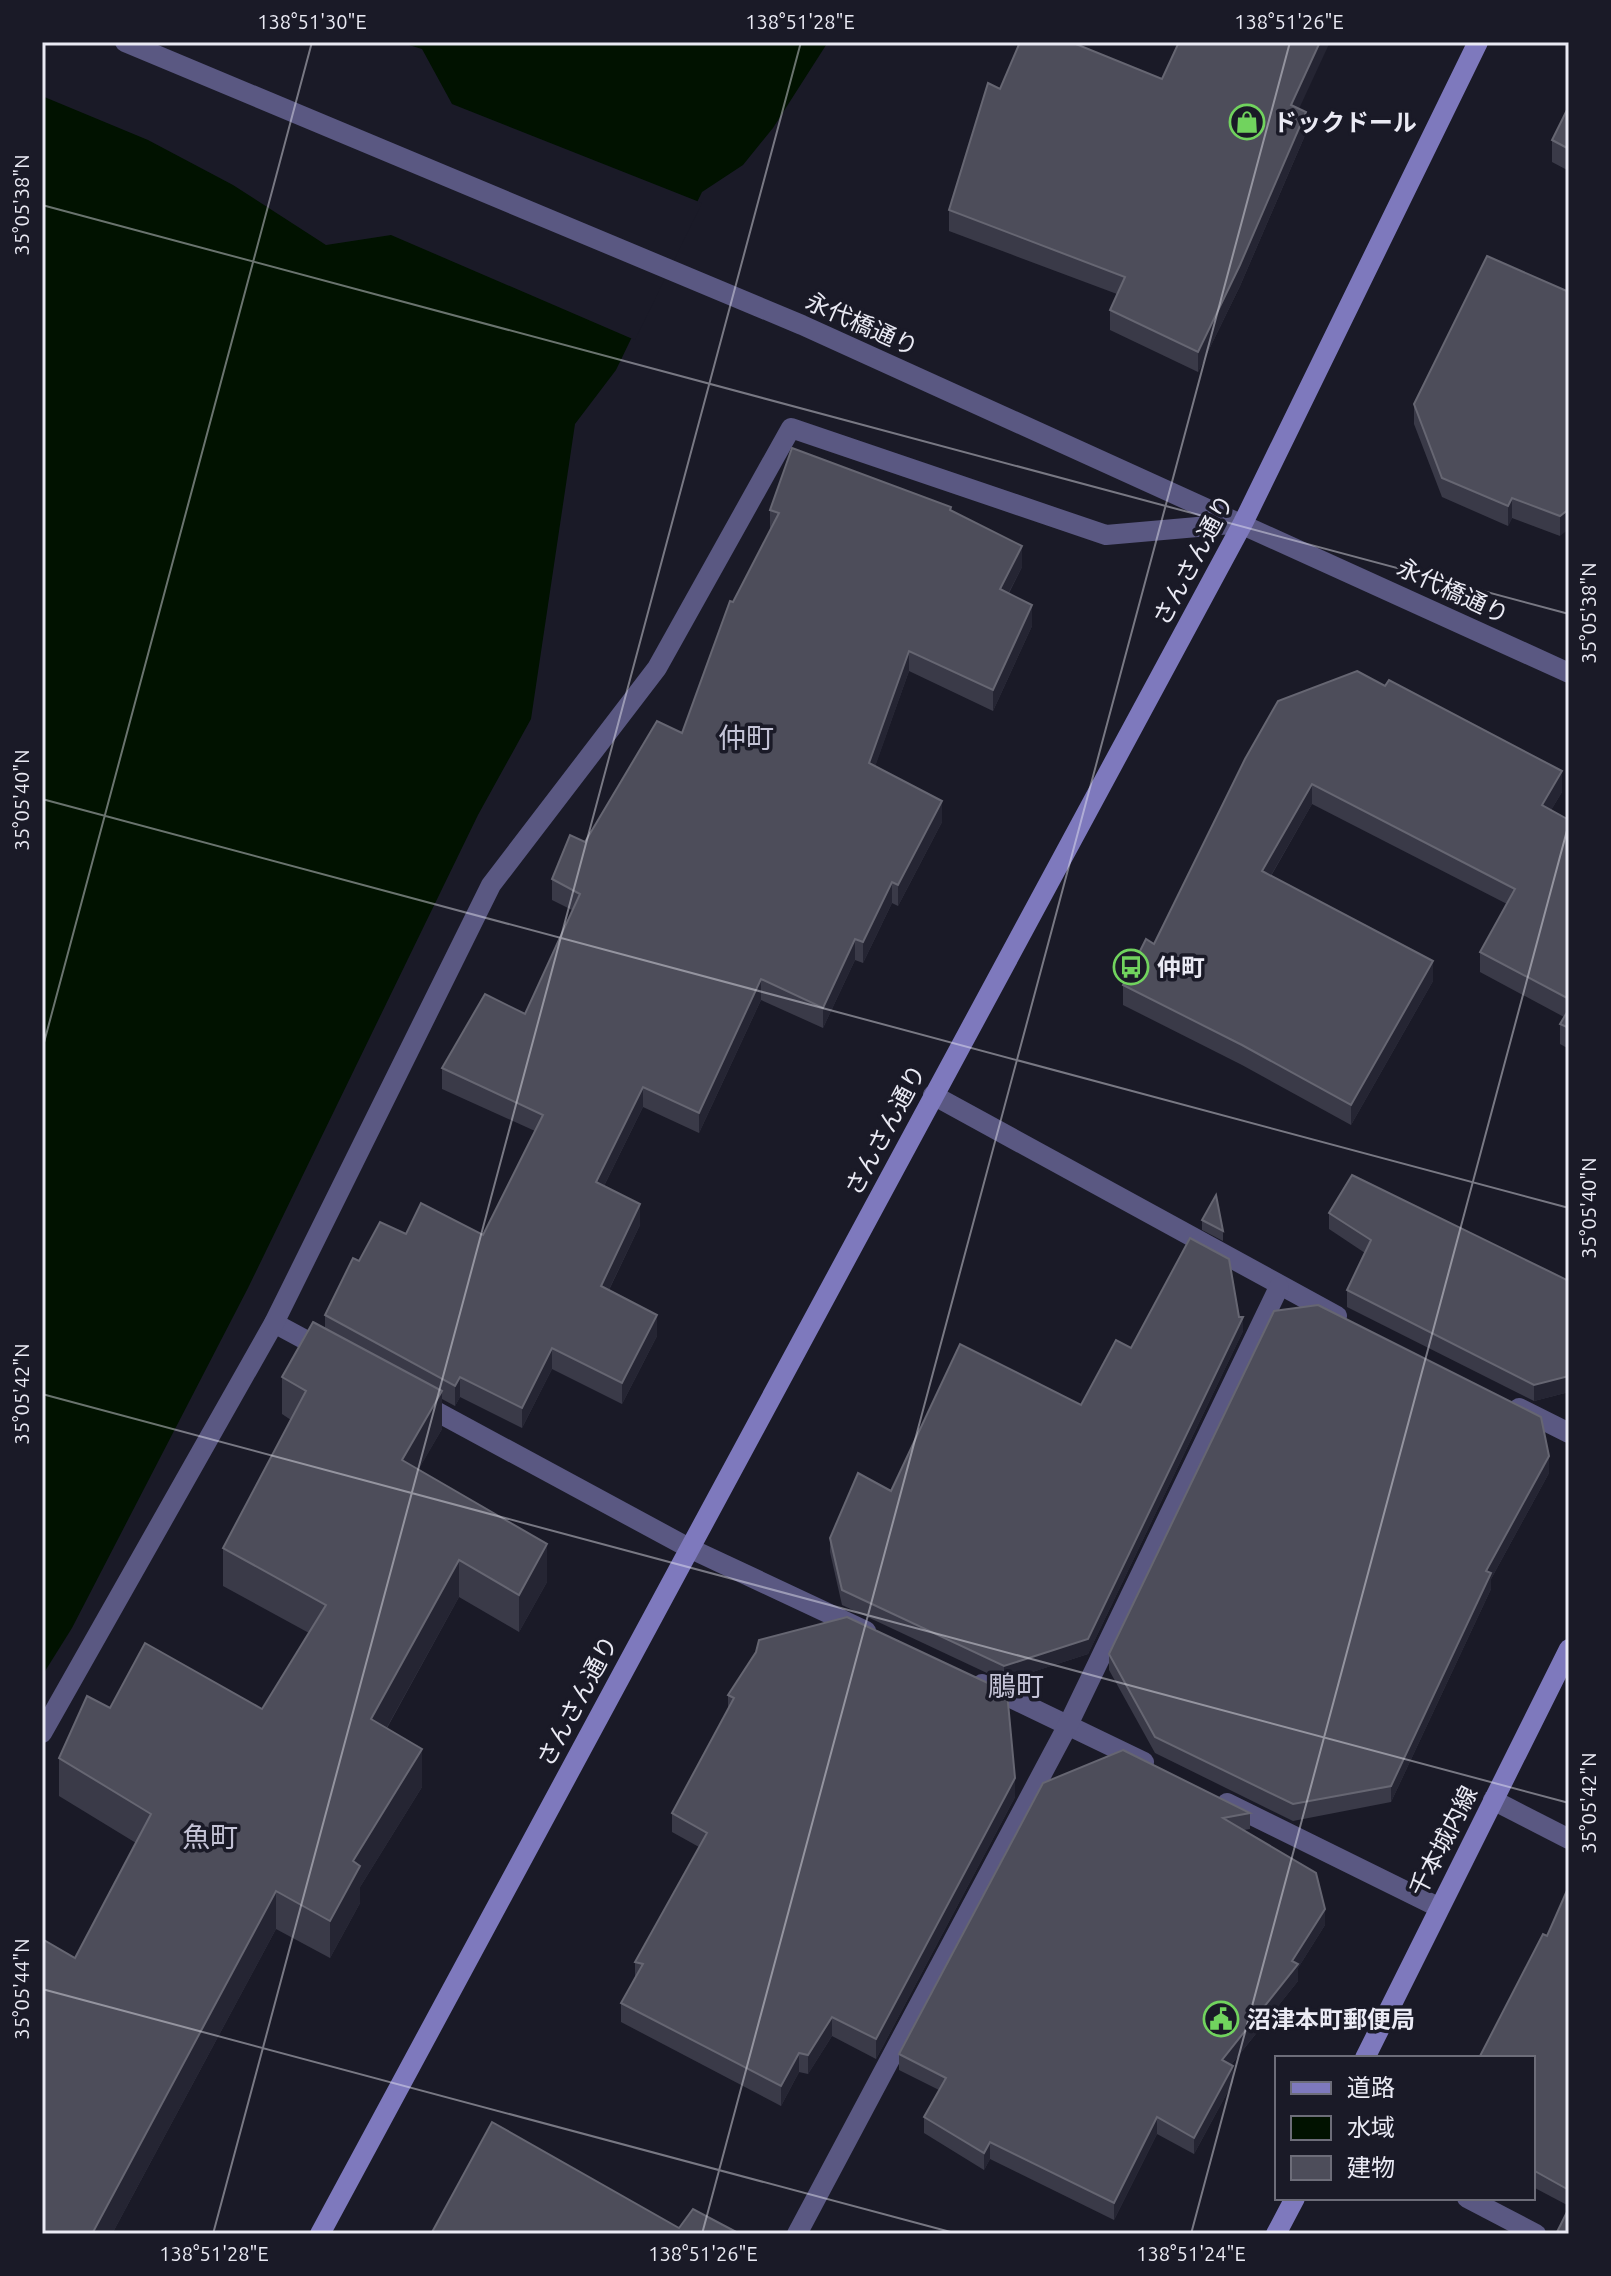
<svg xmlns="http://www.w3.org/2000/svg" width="1611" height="2276" viewBox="0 0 1611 2276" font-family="Ubuntu,'Noto Sans JP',sans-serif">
  <rect width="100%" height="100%" fill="#1a1a27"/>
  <polygon fill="#011200" points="42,42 828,42 773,128 743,165 702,192 616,370 575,424 531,719 478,815 248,1288 72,1628 42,1676"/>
  <polygon fill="#1a1a27" points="42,42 399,42 422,49 452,104 702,203 635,340 391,235 326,245 233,185 148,140 42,96"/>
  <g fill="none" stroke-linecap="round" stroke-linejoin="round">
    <g stroke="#5a5882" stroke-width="20">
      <polyline points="933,1095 1337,1316"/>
      <polyline points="274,1323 326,1351"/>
      <polyline points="417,1401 689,1548 866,1631"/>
      <polyline points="1519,1408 1569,1433"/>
      <polyline points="982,1684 1144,1762"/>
      <polyline points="42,1733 274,1323 491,885 657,668 791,428 1106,535 1243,523"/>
      <polyline points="1493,1800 1569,1839"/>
      <polyline points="1227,1803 1438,1907"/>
      <polyline points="1467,2198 1536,2234"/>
      <polyline points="797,2234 1068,1725 1279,1287"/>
    </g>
    <polyline stroke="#5a5882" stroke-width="20" points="125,42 802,325 1569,673"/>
    <g stroke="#7e79bd" stroke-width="20">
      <polyline points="1365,2058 1569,1649"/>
      <polyline points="320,2234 1243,523 1478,42"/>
      <polyline points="1276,2234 1295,2198"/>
    </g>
  </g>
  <g fill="#3a3a48">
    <polygon points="1162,79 1299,109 1306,133 1240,286 1198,372 1110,330 1110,310 1117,294 949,231 949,210 1000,89"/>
    <polygon points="1569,106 1569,171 1552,162 1552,140"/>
    <polygon points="1569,292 1560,536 1512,518 1508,526 1442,497 1414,424 1414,404"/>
    <polygon points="770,510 951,510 1022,567 1009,593 1032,626 993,711 909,671 875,766 942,822 898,906 892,903 863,963 855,960 823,1028 761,1000 699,1133 643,1107 604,1186 640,1225 609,1290 657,1336 622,1404 552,1369 522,1428 460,1397 455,1406 442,1399 442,1429 418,1470 547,1582 519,1632 459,1597 387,1728 422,1787 360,1887 360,1903 330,1958 276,1929 112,2234 42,2234 75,1958 136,1843 59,1796 59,1758 110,1708 262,1709 309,1633 223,1586 223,1548 291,1420 282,1414 282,1377 325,1328 325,1315 359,1261 406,1234 483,1235 535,1131 442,1089 442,1068 525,1014 572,910 552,900 552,879 682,733 733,602 770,530"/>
    <polygon points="1245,759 1562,792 1551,810 1569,820 1569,1049 1560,1044 1560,1024 1564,1017 1480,972 1480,952 1507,904 1312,804 1271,876 1433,981 1351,1125 1242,1065 1123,1005 1123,985 1154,944"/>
    <polygon points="1329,1213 1569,1281 1569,1392 1534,1401 1347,1307 1347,1290 1365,1253 1329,1229"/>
    <polygon points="1202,1220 1223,1231 1223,1241 1202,1230"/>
    <polygon points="1239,1317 1243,1331 1088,1654 1004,1681 842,1605 830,1552 830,1538 891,1491 1081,1405 1131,1348"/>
    <polygon points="1549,1473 1491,1579 1491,1589 1391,1802 1293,1821 1155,1753 1109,1670 1109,1654"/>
    <polygon points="728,1695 1015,1797 876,2059 832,2036 808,2074 799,2072 781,2106 621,2022 621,2003 635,1979 635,1962 699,1847 672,1832 672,1813 728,1709"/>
    <polygon points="1043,1783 1250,1813 1250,1829 1244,1830 1325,1925 1298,1968 1298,1981 1231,2065 1233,2082 1194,2154 1157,2134 1114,2220 990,2159 984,2170 924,2133 924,2117 939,2090 899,2070 899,2054"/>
    <polygon points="1569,1886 1569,2206 1533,2187 1533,2058 1547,1936"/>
  </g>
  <g fill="#252533">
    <polygon points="1320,42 1330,42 1291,126 1291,105"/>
    <polygon points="1306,112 1306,133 1240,286 1198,372 1198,352"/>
    <polygon points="1512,498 1512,518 1508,526 1508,506"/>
    <polygon points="1569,509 1569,529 1560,536 1560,516"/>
    <polygon points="1022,546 1022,567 1000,609 1000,589"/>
    <polygon points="1032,605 1032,626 993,711 993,690"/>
    <polygon points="909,651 909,671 869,784 869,763"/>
    <polygon points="1562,771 1562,792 1542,825 1542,805"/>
    <polygon points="1312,784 1312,804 1262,891 1262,871"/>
    <polygon points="942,801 942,822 898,906 898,885"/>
    <polygon points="892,882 892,903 863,963 863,942"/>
    <polygon points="855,939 855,960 823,1028 823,1008"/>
    <polygon points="1433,961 1433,981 1351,1125 1351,1105"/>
    <polygon points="761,979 761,1000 699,1133 699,1113"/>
    <polygon points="643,1087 643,1107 596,1202 596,1182"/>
    <polygon points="640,1204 640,1225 601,1306 601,1286"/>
    <polygon points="657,1315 657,1336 622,1404 622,1383"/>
    <polygon points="1243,1317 1243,1331 1088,1654 1004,1681 1004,1666"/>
    <polygon points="552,1348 552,1369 522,1428 522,1408"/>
    <polygon points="1569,1376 1569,1392 1534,1401 1534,1385"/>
    <polygon points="460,1377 460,1397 455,1406 455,1386"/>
    <polygon points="442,1391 442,1429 402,1498 402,1460"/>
    <polygon points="1549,1456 1549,1473 1491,1579 1491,1589 1391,1802 1391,1786 1486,1571"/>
    <polygon points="547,1544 547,1582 519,1632 519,1595"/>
    <polygon points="459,1560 459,1597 371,1756 371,1719"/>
    <polygon points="422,1749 422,1787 360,1887 360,1903 330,1958 330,1921 353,1861"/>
    <polygon points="1015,1778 1015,1797 876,2059 876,2039"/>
    <polygon points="276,1891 276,1929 112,2234 92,2234"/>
    <polygon points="1325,1909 1325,1925 1298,1968 1298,1981 1222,2076 1222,2060 1292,1961"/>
    <polygon points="832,2017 832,2036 808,2074 808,2055"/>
    <polygon points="799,2053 799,2072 781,2106 781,2086"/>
    <polygon points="1233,2066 1233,2082 1194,2154 1194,2138"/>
    <polygon points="1157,2117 1157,2134 1114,2220 1114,2203"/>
    <polygon points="990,2142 990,2159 984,2170 984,2153"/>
  </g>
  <g fill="#4d4d5a" stroke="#666672" stroke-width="2">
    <polygon points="1020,42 1071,42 1162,79 1179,42 1320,42 1291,105 1306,112 1240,265 1198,352 1110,310 1125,277 949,210 988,83 1000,89"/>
    <polygon points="1569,106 1569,149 1552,140"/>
    <polygon points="1487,256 1569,292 1569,509 1560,516 1512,498 1508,506 1442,478 1414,404"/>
    <polygon points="792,448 951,507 950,510 1022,546 1000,589 1032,605 993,690 909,651 869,763 942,801 898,885 892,882 863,942 855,939 823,1008 761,979 699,1113 643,1087 596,1182 640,1204 601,1286 657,1315 622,1383 552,1348 522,1408 460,1377 455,1386 325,1315 353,1258 359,1261 380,1222 406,1234 421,1203 483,1235 543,1115 442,1068 485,994 525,1014 580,894 552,879 570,835 585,842 657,721 682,733 730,601 733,602 779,513 770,510"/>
    <polygon points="1357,671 1385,686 1389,680 1562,771 1542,805 1569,820 1569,999 1480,952 1515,889 1312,784 1262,871 1433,961 1351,1105 1242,1045 1123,985 1146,939 1154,944 1245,759 1278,701"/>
    <polygon points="1569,1009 1569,1028 1560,1024"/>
    <polygon points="1352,1175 1569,1281 1569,1376 1534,1385 1347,1290 1371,1240 1329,1213"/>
    <polygon points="1216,1195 1223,1231 1202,1220"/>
    <polygon points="1190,1238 1229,1259 1239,1317 1243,1317 1088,1639 1004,1666 842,1590 830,1538 858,1473 891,1491 960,1344 1081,1405 1116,1340 1131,1348"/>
    <polygon points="1318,1305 1541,1417 1549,1456 1486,1571 1491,1573 1391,1786 1293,1804 1155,1737 1109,1654 1274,1311"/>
    <polygon points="313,1322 442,1391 402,1460 547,1544 519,1595 459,1560 371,1719 422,1749 353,1861 360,1866 330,1921 276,1891 92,2234 42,2234 42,1939 75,1958 151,1814 59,1758 87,1696 110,1708 145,1643 262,1709 326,1605 223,1548 306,1391 282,1377"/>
    <polygon points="847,1617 1007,1692 1015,1778 876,2039 832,2017 808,2055 799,2053 781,2086 621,2003 643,1964 635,1962 707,1833 672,1813 734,1698 728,1695 756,1652 759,1640"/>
    <polygon points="1123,1750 1250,1813 1223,1818 1316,1873 1325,1909 1292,1961 1298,1964 1222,2060 1233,2066 1194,2138 1157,2117 1114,2203 990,2142 984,2153 924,2117 946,2078 899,2054 1043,1783"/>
    <polygon points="1569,1886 1569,2190 1533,2170 1533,2058 1479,2058 1543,1934 1547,1936"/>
    <polygon points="492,2122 679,2228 693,2209 740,2234 431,2234"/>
    <polygon points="1569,2208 1569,2234 1556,2234"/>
  </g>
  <path fill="none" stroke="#eaeaf4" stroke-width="2" stroke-opacity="0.45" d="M42,205l1527,409M42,799l1527,409M42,1050l270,-1008M42,1394l1527,409M42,1989l916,245M213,2234l588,-2192M702,2234l588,-2192M1191,2234l378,-1411"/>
  <defs>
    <g id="shop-ring" transform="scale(1.8)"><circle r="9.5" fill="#1a1a27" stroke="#71d35e" stroke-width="1.5"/><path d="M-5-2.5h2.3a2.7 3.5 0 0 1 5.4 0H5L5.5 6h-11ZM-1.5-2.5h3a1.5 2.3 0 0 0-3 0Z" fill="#71d35e"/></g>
    <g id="bus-ring" transform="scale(1.8)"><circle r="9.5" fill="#1a1a27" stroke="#71d35e" stroke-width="1.5"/><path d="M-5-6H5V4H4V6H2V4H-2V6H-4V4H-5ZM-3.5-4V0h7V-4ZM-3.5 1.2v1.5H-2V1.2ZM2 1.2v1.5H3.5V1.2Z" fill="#71d35e"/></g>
    <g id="civic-ring" transform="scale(1.8)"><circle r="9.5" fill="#1a1a27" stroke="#71d35e" stroke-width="1.5"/><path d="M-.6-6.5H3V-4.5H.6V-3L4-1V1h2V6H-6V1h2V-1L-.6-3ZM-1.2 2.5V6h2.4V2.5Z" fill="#71d35e"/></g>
  </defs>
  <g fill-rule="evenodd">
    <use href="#shop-ring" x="1247" y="122"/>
    <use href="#bus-ring" x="1131" y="967"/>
    <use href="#civic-ring" x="1221" y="2019"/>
  </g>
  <g text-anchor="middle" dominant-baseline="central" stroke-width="7" stroke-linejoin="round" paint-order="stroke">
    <g font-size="24" font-weight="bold" fill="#eaeaf4" stroke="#1a1a27" text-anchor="start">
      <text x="1273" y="122">ドックドール</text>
      <text x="1157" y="967">仲町</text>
      <text x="1247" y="2019">沼津本町郵便局</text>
    </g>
    <g font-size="24" fill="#eaeaf4" stroke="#1a1a27">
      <text transform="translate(862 324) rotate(24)">永代橋通り</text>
      <text transform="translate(1193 560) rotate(-62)">さんさん通り</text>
      <text transform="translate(1453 591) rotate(25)">永代橋通り</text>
      <text transform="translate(885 1130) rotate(-62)">さんさん通り</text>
      <text transform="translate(577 1701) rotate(-62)">さんさん通り</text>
      <text transform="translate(1443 1841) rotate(-63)">千本城内線</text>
    </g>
    <g font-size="28" fill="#c4c3d6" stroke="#1a1a27">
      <text x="746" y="737">仲町</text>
      <text x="1016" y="1685">鵰町</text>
      <text x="210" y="1836">魚町</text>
    </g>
  </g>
  <rect width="1611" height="2276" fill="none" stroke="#1a1a27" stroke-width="88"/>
  <rect x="1275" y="2056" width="260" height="144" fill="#1a1a27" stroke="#6d6d79" stroke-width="2"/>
  <rect x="1291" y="2082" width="40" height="12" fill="#7e79bd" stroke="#6d6d79" stroke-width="2"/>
  <text x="1347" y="2096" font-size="24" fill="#eaeaf4">道路</text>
  <rect x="1291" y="2116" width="40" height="24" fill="#011200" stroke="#6d6d79" stroke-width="2"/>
  <text x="1347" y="2136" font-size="24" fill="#eaeaf4">水域</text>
  <rect x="1291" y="2156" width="40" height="24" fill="#4d4d5a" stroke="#6d6d79" stroke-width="2"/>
  <text x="1347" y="2176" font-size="24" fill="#eaeaf4">建物</text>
  <rect x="44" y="44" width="1523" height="2188" fill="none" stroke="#eaeaf4" stroke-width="3"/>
  <g font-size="20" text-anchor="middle" fill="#eaeaf4">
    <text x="312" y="29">138°51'30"E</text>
    <text x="800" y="29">138°51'28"E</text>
    <text x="1289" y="29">138°51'26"E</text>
    <text transform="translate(22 205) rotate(-90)" y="7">35°05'38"N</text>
    <text transform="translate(1589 613) rotate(-90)" y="7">35°05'38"N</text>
    <text transform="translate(22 800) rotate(-90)" y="7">35°05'40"N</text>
    <text transform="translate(1589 1208) rotate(-90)" y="7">35°05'40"N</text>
    <text transform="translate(22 1394) rotate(-90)" y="7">35°05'42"N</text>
    <text transform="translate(1589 1803) rotate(-90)" y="7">35°05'42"N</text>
    <text transform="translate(22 1989) rotate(-90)" y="7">35°05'44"N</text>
    <text x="214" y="2261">138°51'28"E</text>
    <text x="703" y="2261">138°51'26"E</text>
    <text x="1191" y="2261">138°51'24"E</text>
  </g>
</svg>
